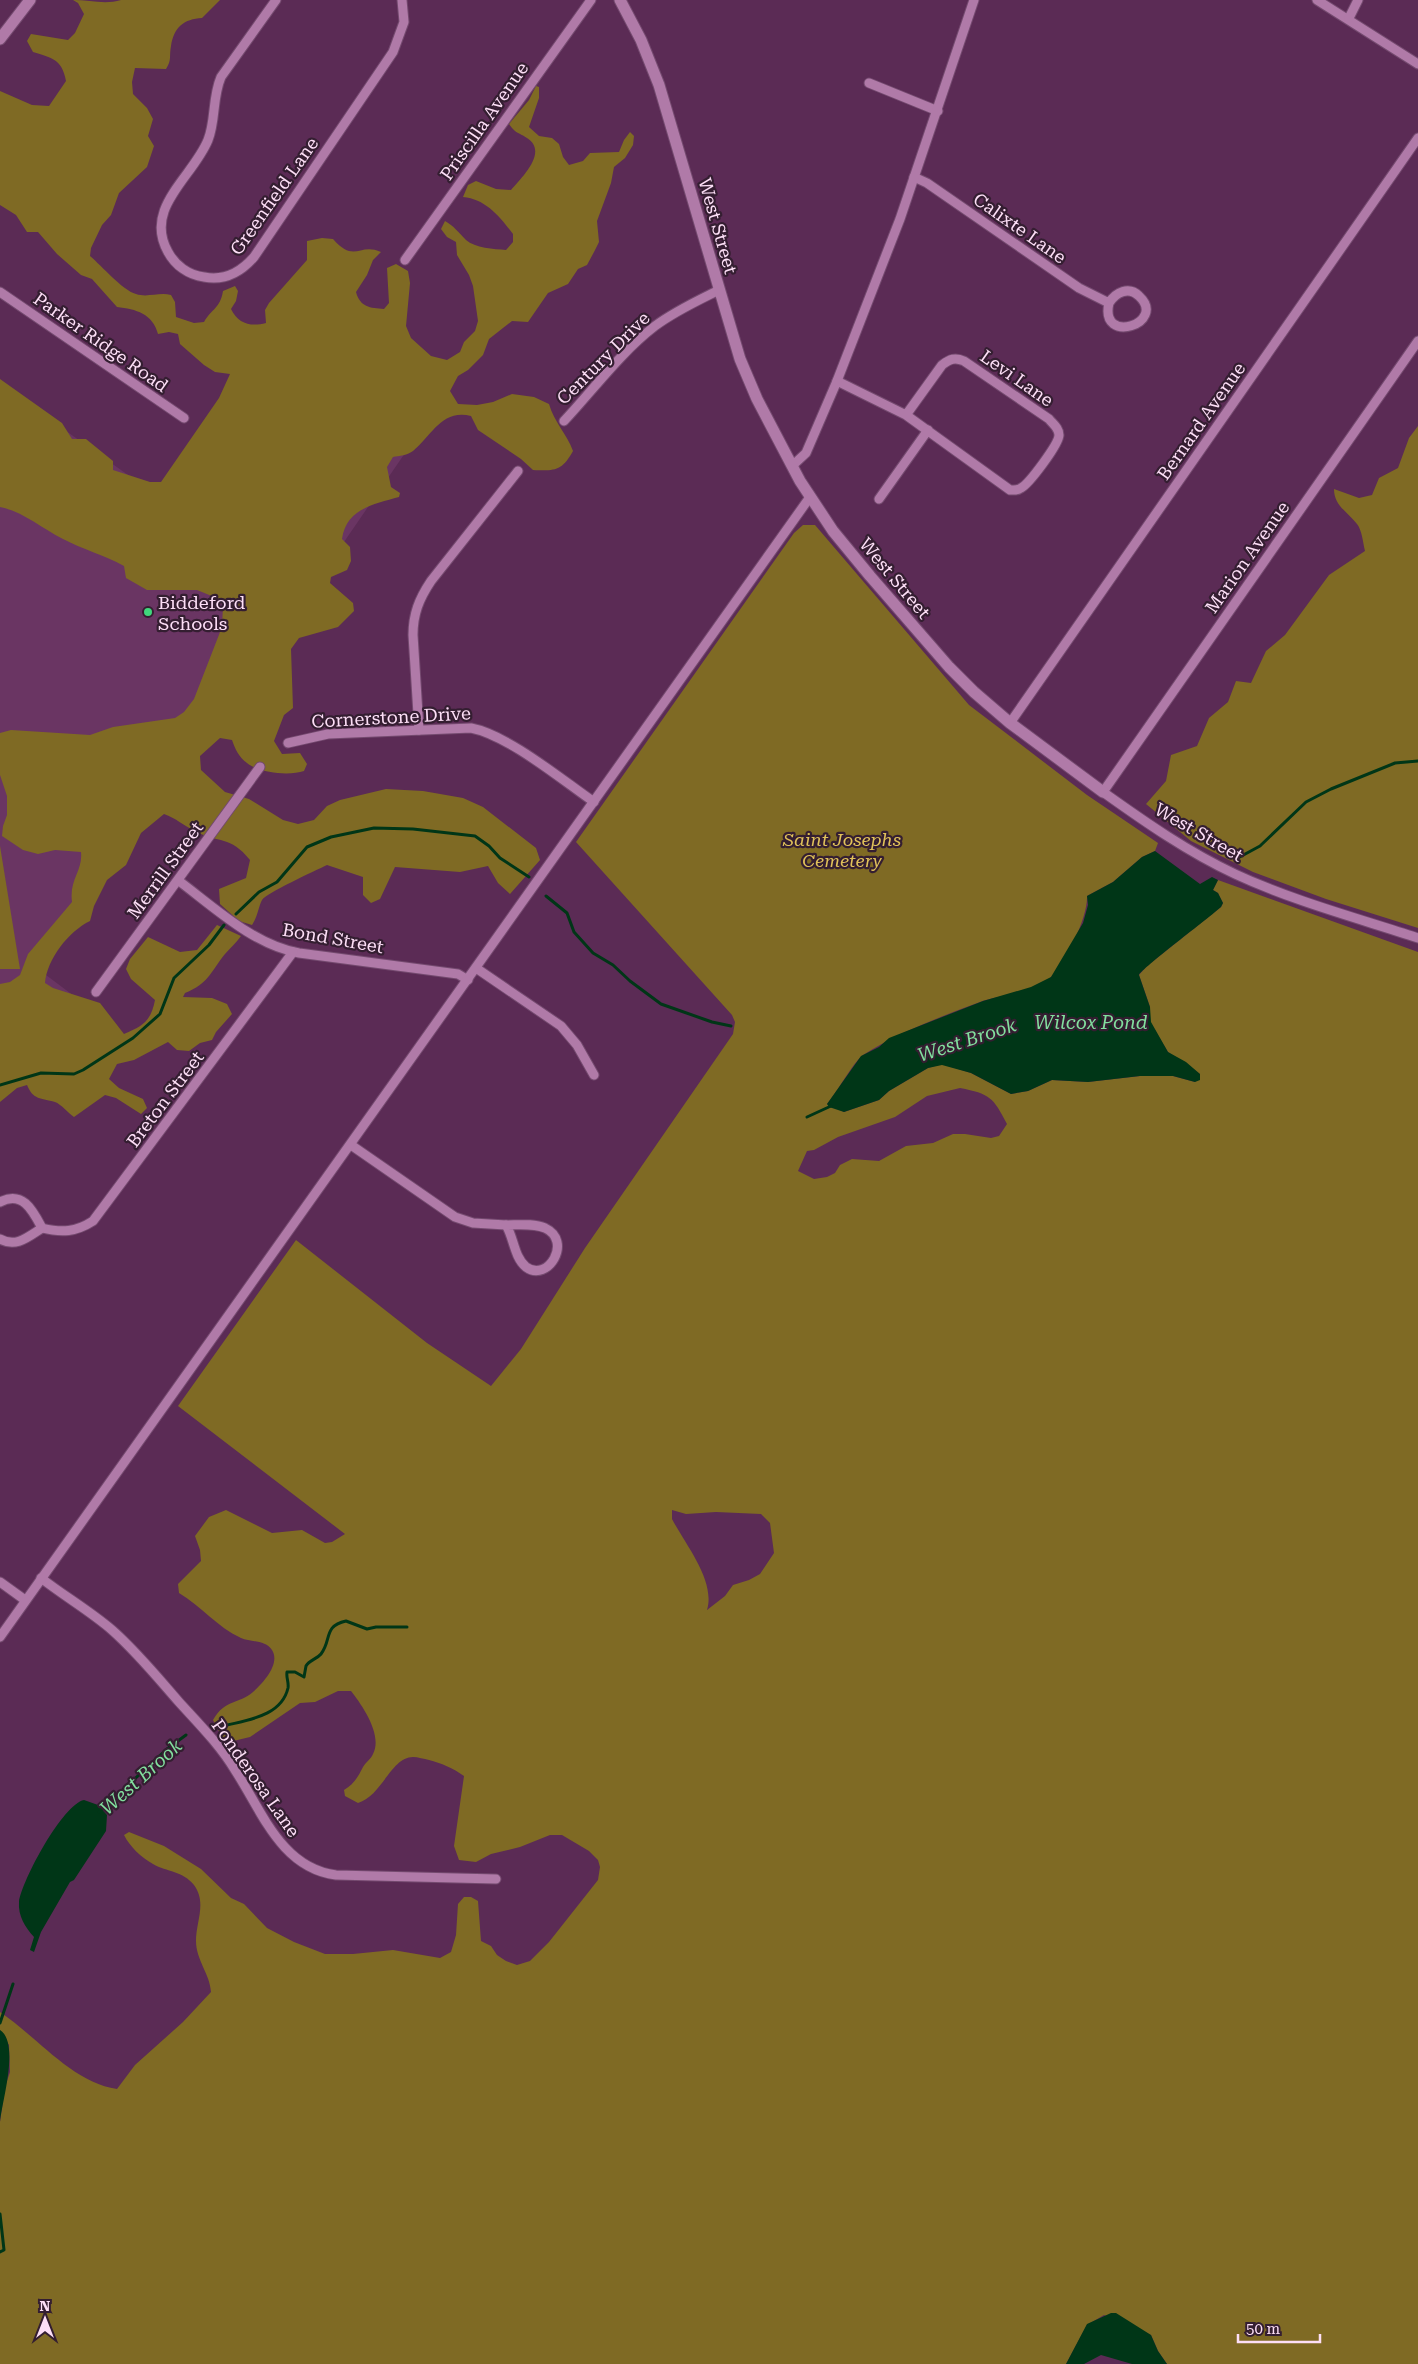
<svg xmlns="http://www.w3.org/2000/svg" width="1418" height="2364" viewBox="0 0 1418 2364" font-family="'Roboto Serif',serif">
  <rect width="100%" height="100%" fill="#5b2b55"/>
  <polygon fill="#6a3563" points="0,384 159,497 425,424 217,727 38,969 78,999 0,1019"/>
  <g fill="#7f6a24" fill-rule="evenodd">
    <path d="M73,0c17,0 32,5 48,0h99l-18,18c-18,1 -28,9 -31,28 -2,10 1,14 -5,23l-31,-1 -3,14 1,12 14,14 6,11 -5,17 6,10 -7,21 -28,26 -8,22 -9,10 -11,23 -1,8c12,10 32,34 46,38 11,4 23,-2 35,1l4,7 1,15 18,6 10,-1c8,-14 16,-13 19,-31l12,-5 3,5 -2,10 -5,8c7,15 20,18 35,14l-1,-13 4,-7 38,-43v-19l15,-3 11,1c22,25 26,3 48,13l-8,8 -6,15 -11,17c4,15 14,16 28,17l5,-6 -2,-35 9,-4 12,7 2,12 -4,43 5,12 20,18 16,4 13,-8 4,-10 11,-11 3,-10 -5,-35 -4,-11 -12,-20 -1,-13 -9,-5 -6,-8 4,-8c9,5 13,11 21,19 9,8 28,9 40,10l7,-8v-8c-13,-17 -27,-35 -50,-37l5,-12 8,-4 20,8 15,1c10,-12 38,-38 16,-52 -9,-6 -11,-4 -18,-14l20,-24 7,-14 3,1v11l-10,29 10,9 13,2 7,6 4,13 6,8 14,-4 7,-8 29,-1 5,-12 6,-8 4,4 -1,9 -8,13 -11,9 -3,16 -14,38 2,21 -5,10 -7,13 -9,4 -10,15 -20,9 -20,29 -16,-1 -23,18 -6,16 -15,15 -10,6 -8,15 8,13 19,1 16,-3 19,-8 22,3 15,7c5,18 18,30 24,47 -11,20 -18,20 -40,19l-12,-11 -43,-29 -7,-14c-30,-7 -39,20 -58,35 -5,4 -14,5 -20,6l-6,10 4,20 9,6 -1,4c-25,7 -53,12 -57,42l8,8 1,14 -4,9 -16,7 -1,6 23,20 1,8 -16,16 -39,11 -8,11 2,59 -9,7 -10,26 8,13 18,-1 7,11 -3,7c-15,5 -45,2 -57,-8 -8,-6 -12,-14 -15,-23l-12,-2 -20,18 1,14 24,22 24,7 34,21 15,4 16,-4 13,-14 13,-6 46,-11 37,2 40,7 20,9 53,41 4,12 -30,34 -12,-11 -10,-17 -28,6 -65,-5 -15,32 -9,4 -8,-8v-18l-36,-12c-12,6 -61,28 -65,35 -4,8 -4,16 -10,25l-13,-4 -19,-17 -1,-15 27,-11 4,-18c-20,-25 -31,-16 -55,-29 -11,-5 -19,-13 -31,-17l-23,19 -15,32 -19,15 -13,26 -4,15c-21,10 -43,38 -45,62l8,5 47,15 24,31c19,-8 27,-13 31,-34l-24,-21 -5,-10 4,-10 18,-22 32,15 17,-2 20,-25 24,11c-5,7 -11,12 -16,18 -16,20 -16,29 -40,39l-2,4 29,1 15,6 5,10 -16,18 -4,8 -12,3 -11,8 -12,-1 -9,-8 -34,18 -17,4 -8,15 10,9 24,11 4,9 -6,6 -25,-16 -11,-3 -31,22c-6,-4 -13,-13 -19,-15 -14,-4 -22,-2 -28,-17l-10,3 -17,14v-118l10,-2 10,-7 8,-21 44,-52c-3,-23 11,-31 9,-50l-26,-2 -17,4 -15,-4 -21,-14 1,-10 4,-11v-19l-7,-21v-42l11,-3 79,5 23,-8 62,-9 9,-6 10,-13 28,-72 1,-21 -4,-7 -22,-9h-50l-21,-12 -2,-12c-20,-11 -42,-17 -61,-27 -22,-11 -39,-27 -63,-32v-128l62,44 10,16h14l27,22v9l37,12h11l58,-84 11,-24 -15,-2 -11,-7 -24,-21 -2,-10 -9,-2 -11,2c-5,-20 -22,-25 -41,-27l-25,-28 -11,-4 -24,-21 -19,-22h-11l-11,-17 -16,-10v-114l32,14 17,1 17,-25c-4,-22 -14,-23 -33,-29l-6,-11 4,-7 37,6 7,-7 9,-19 -6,-11z"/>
    <path d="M1418,426v502l-92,-29 -73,-27 -62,-31 -45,-37 20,-23 5,-26 26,-9 12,-28 19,-16 8,-21 15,2 15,-32 19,-16 44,-60 36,-24c-2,-8 -3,-21 -8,-27 -9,-12 -23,-18 -23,-35l25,9 13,-3 7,-17 19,-10 11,-30z"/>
    <path d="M803,525h12l154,180 118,90 71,48 -3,8 -13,6 -29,25 -26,14c1,21 -21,66 -36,81 -15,16 -52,18 -71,25 -40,15 -81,30 -117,53 -9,6 -27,39 -36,49l17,8 35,-12 10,-9 39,-23 14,-4 29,9 40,21 17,-3 24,-11 36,2 52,-6h33l22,6 5,-8 -32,-22 -18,-30v-15l-11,-32 8,-9 74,-59 2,-4 -5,-10 -5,-3 5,-10 200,72v1412h-251l-9,-13 -7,-16 -47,-20 -17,10 -21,39h-1066v-242l5,-35 5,-15 -1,-27 -9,-15v-18c36,24 73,71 117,77l18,-24 48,-43 28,-30c-1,-18 -15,-32 -15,-51 0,-20 11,-38 -2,-56 -11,-14 -27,-13 -41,-21 -12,-7 -23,-17 -29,-29l5,-3 35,14 37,23 30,29 13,6 23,24 27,14 31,12h28l40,-4 47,8 11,-6 5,-17 2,-31 6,-7h7l7,4 3,40 10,5 6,9 9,6 11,4 13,-4 19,-19 49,-62 2,-13 -2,-7 -9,-9 -27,-16h-12l-30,12 -29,7 -15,8 -17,-2 -5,-14 10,-70c-11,-8 -23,-13 -35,-16 -5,-1 -11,-3 -16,-3 -22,0 -31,39 -55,46l-13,-7 -1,-6c10,-6 14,-13 19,-23 3,-5 8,-8 10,-13 10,-19 -11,-49 -22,-63h-13l-23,11 -15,1 -50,34 -25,6 -12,-23c13,-22 25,-15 40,-28 9,-8 28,-28 19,-42 -6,-10 -22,-8 -31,-12 -24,-11 -40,-32 -62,-45l-1,-9 23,-23 -1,-11 -5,-14 14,-19 17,-7 46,23 30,-3 23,13 7,-1 13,-8 -167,-128 118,-166 131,103 64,43 30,-37 64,-101 148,-214 2,-12 -3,-7 -156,-173 218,-309zM960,1088c30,6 33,9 47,36l-8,12 -8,2 -26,-4h-12l-20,9 -27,3 -27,15 -27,-2 -12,6 -5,8 -8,4 -13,2 -16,-8 9,-20 7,-1 24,-13 57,-20 32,-21zM672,1510l14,4 30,-2 45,2 9,9 4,30 -14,21 -11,6 -16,5 -8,11 -18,14c9,-29 -22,-66 -35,-91z"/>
    <polygon points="0,846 20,969 0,969"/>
  </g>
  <g fill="#003617">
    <path d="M1155,851l45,33 12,-7 6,3 -5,10 5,3 5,10 -2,4c-11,10 -80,62 -82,68l11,32 1,15 17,30 18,10 14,12v6l-5,2 -22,-6h-33l-52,6 -36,-2 -24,11 -17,3 -40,-21 -29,-8 -14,3 -39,23 -10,9 -35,12 -15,-5 -2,-3 34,-48 18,-9 10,-9 94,-37 48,-14 20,-10 32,-54 5,-18 -1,-9 26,-14 29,-25z"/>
    <path d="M84,1800l14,5 9,10 -1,16 -32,49 -4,2 -29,50 -7,20 -4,-2 4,-13c-9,-10 -16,-21 -15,-35 3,-22 44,-98 65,-102z"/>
    <path d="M0,2030c20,13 2,71 0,92z"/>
    <polygon points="1111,2313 1116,2313 1151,2335 1158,2351 1167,2364 1132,2364 1101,2355 1084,2364 1066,2364 1087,2324"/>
  </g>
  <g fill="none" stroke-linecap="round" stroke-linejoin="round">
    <g stroke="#003617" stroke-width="3">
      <polyline points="1236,859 1260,846 1306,802 1331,789 1395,763 1418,761"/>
      <polyline points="546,896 567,913 574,932 593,953 613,965 630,981 661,1004 712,1022 731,1026"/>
      <polyline points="236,914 259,892 277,882 307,847 331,837 374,828 413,829 475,836 489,846 500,858 529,877"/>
      <polyline points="0,1085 41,1073 74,1074 83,1070 133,1038 160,1014 174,978 209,945 224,925"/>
      <polyline points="807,1117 831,1106"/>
      <path d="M220,1727c24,-7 61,-9 68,-39 1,-6 -2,-10 -1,-16h8l9,5 2,-11c3,-6 11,-7 15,-12 11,-14 2,-28 25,-33l21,8 9,-2h31"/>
      <polyline points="99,1812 167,1749 186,1735"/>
      <polyline points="0,2023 13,1984"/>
      <polyline points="0,2214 4,2250 0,2252"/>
    </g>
    <g stroke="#744a6f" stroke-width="11">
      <g id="minor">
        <path d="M276,0l-55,77c-9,21 -5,43 -13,63 -15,37 -65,68 -40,112 7,13 20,23 36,25 20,4 37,-5 50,-20l139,-205 11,-30 -2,-22"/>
        <polyline points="1317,0 1418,64"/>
        <polyline points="1349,18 1358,0"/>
        <polyline points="869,83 938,111"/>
        <path d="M914,177l13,6 152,105 30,15c-10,43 59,20 30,-7 -10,-10 -23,-4 -30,7"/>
        <polyline points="405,260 591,0"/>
        <polyline points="0,292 184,418"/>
        <path d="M1418,341l-315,451c42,30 85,60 132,82 58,27 122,44 183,64"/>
        <path d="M837,381l69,34 104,75c4,0 7,1 11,-2 8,-4 38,-44 38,-53 0,-7 -6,-11 -10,-16l-85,-58c-9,-4 -14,-2 -22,4l-36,50"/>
        <path d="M564,421c29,-31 57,-69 91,-95 20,-15 42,-25 64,-36"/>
        <polyline points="792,466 806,453 837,381 900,219 974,0"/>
        <polyline points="879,499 928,430"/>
        <polyline points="1010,723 1418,138"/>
        <path d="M419,730l-6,-95c0,-21 6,-36 18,-54l87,-110"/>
        <path d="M288,743l40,-9 143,-6c37,7 91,52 123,74"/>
        <path d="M179,881c36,27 75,64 120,72l159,21 10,6"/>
        <polyline points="476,968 561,1026 577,1045 594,1075"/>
        <polyline points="96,992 260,767"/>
        <polyline points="351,1145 455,1217 473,1223 506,1225"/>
        <path d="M0,1202c23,-12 33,9 42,26 20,5 34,4 51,-7l200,-269"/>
        <path d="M506,1225c12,0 27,-2 39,3 28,13 3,55 -19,39 -12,-10 -12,-29 -20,-42z"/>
        <path d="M0,1239c16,9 28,-2 42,-11"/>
        <path d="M41,1578c23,18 49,33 71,52 25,22 46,48 67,72 20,22 41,43 56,68 27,41 46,98 101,105l160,4"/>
        <polyline points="0,1582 25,1600"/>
        <polyline points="0,1637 810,497"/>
      </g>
    </g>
    <g stroke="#744a6f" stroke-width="13">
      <g id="tertiary">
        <polyline points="620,0 641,40 659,85 740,359 757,399 800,481 833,531 870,576 949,667 974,692 1010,723 1103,792"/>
        <polyline points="0,39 30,0"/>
      </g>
    </g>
    <use href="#minor" stroke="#b07aa8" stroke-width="9"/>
    <use href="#tertiary" stroke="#b07aa8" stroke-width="11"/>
  </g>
  <circle fill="#40d77c" stroke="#341e31" stroke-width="2" cx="148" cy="612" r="5"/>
  <g text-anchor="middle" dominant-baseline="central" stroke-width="4.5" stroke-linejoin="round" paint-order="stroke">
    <g font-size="18" fill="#fddff7" stroke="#341e31">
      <text transform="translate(484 121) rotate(-55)">Priscilla Avenue</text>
      <text transform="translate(274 196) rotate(-55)">Greenfield Lane</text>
      <text transform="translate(718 226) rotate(74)">West Street</text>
      <text transform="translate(1020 228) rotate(35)">Calixte Lane</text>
      <text transform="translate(101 342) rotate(35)">Parker Ridge Road</text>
      <text transform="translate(603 358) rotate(-45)">Century Drive</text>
      <text transform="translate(1017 378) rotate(35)">Levi Lane</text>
      <text transform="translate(1201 421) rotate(-55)">Bernard Avenue</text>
      <text transform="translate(1247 557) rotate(-55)">Marion Avenue</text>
      <text transform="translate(895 578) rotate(50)">West Street</text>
      <text transform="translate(391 717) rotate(-3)">Cornerstone Drive</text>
      <text transform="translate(1199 832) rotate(30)">West Street</text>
      <text transform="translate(165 870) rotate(-54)">Merrill Street</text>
      <text transform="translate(333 938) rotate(10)">Bond Street</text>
      <text transform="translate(165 1099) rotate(-53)">Breton Street</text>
      <text transform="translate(256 1778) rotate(55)">Ponderosa Lane</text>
    </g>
    <g font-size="18" fill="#fddff7" stroke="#341e31" text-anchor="start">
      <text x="158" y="602">Biddeford<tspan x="158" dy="21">Schools</tspan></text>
    </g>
    <g font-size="18" font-style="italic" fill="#e1c25a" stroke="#341e31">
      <text x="842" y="839">Saint Josephs<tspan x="842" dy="21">Cemetery</tspan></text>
    </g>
    <g font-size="19" font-style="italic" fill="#82df9e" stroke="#341e31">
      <text x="1091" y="1022">Wilcox Pond</text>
      <text transform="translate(967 1040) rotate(-18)">West Brook</text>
      <text transform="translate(141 1777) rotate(-42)">West Brook</text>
    </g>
  </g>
  <g transform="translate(45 2319)" stroke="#341e31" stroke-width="4" paint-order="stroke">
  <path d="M0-4L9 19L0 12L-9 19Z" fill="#fddff7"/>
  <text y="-8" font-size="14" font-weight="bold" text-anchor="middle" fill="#fddff7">N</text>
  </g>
  <path d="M1238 2334v8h82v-8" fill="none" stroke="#fddff7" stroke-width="2.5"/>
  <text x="1246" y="2334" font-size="15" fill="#fddff7" stroke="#341e31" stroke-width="4" paint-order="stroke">50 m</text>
</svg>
